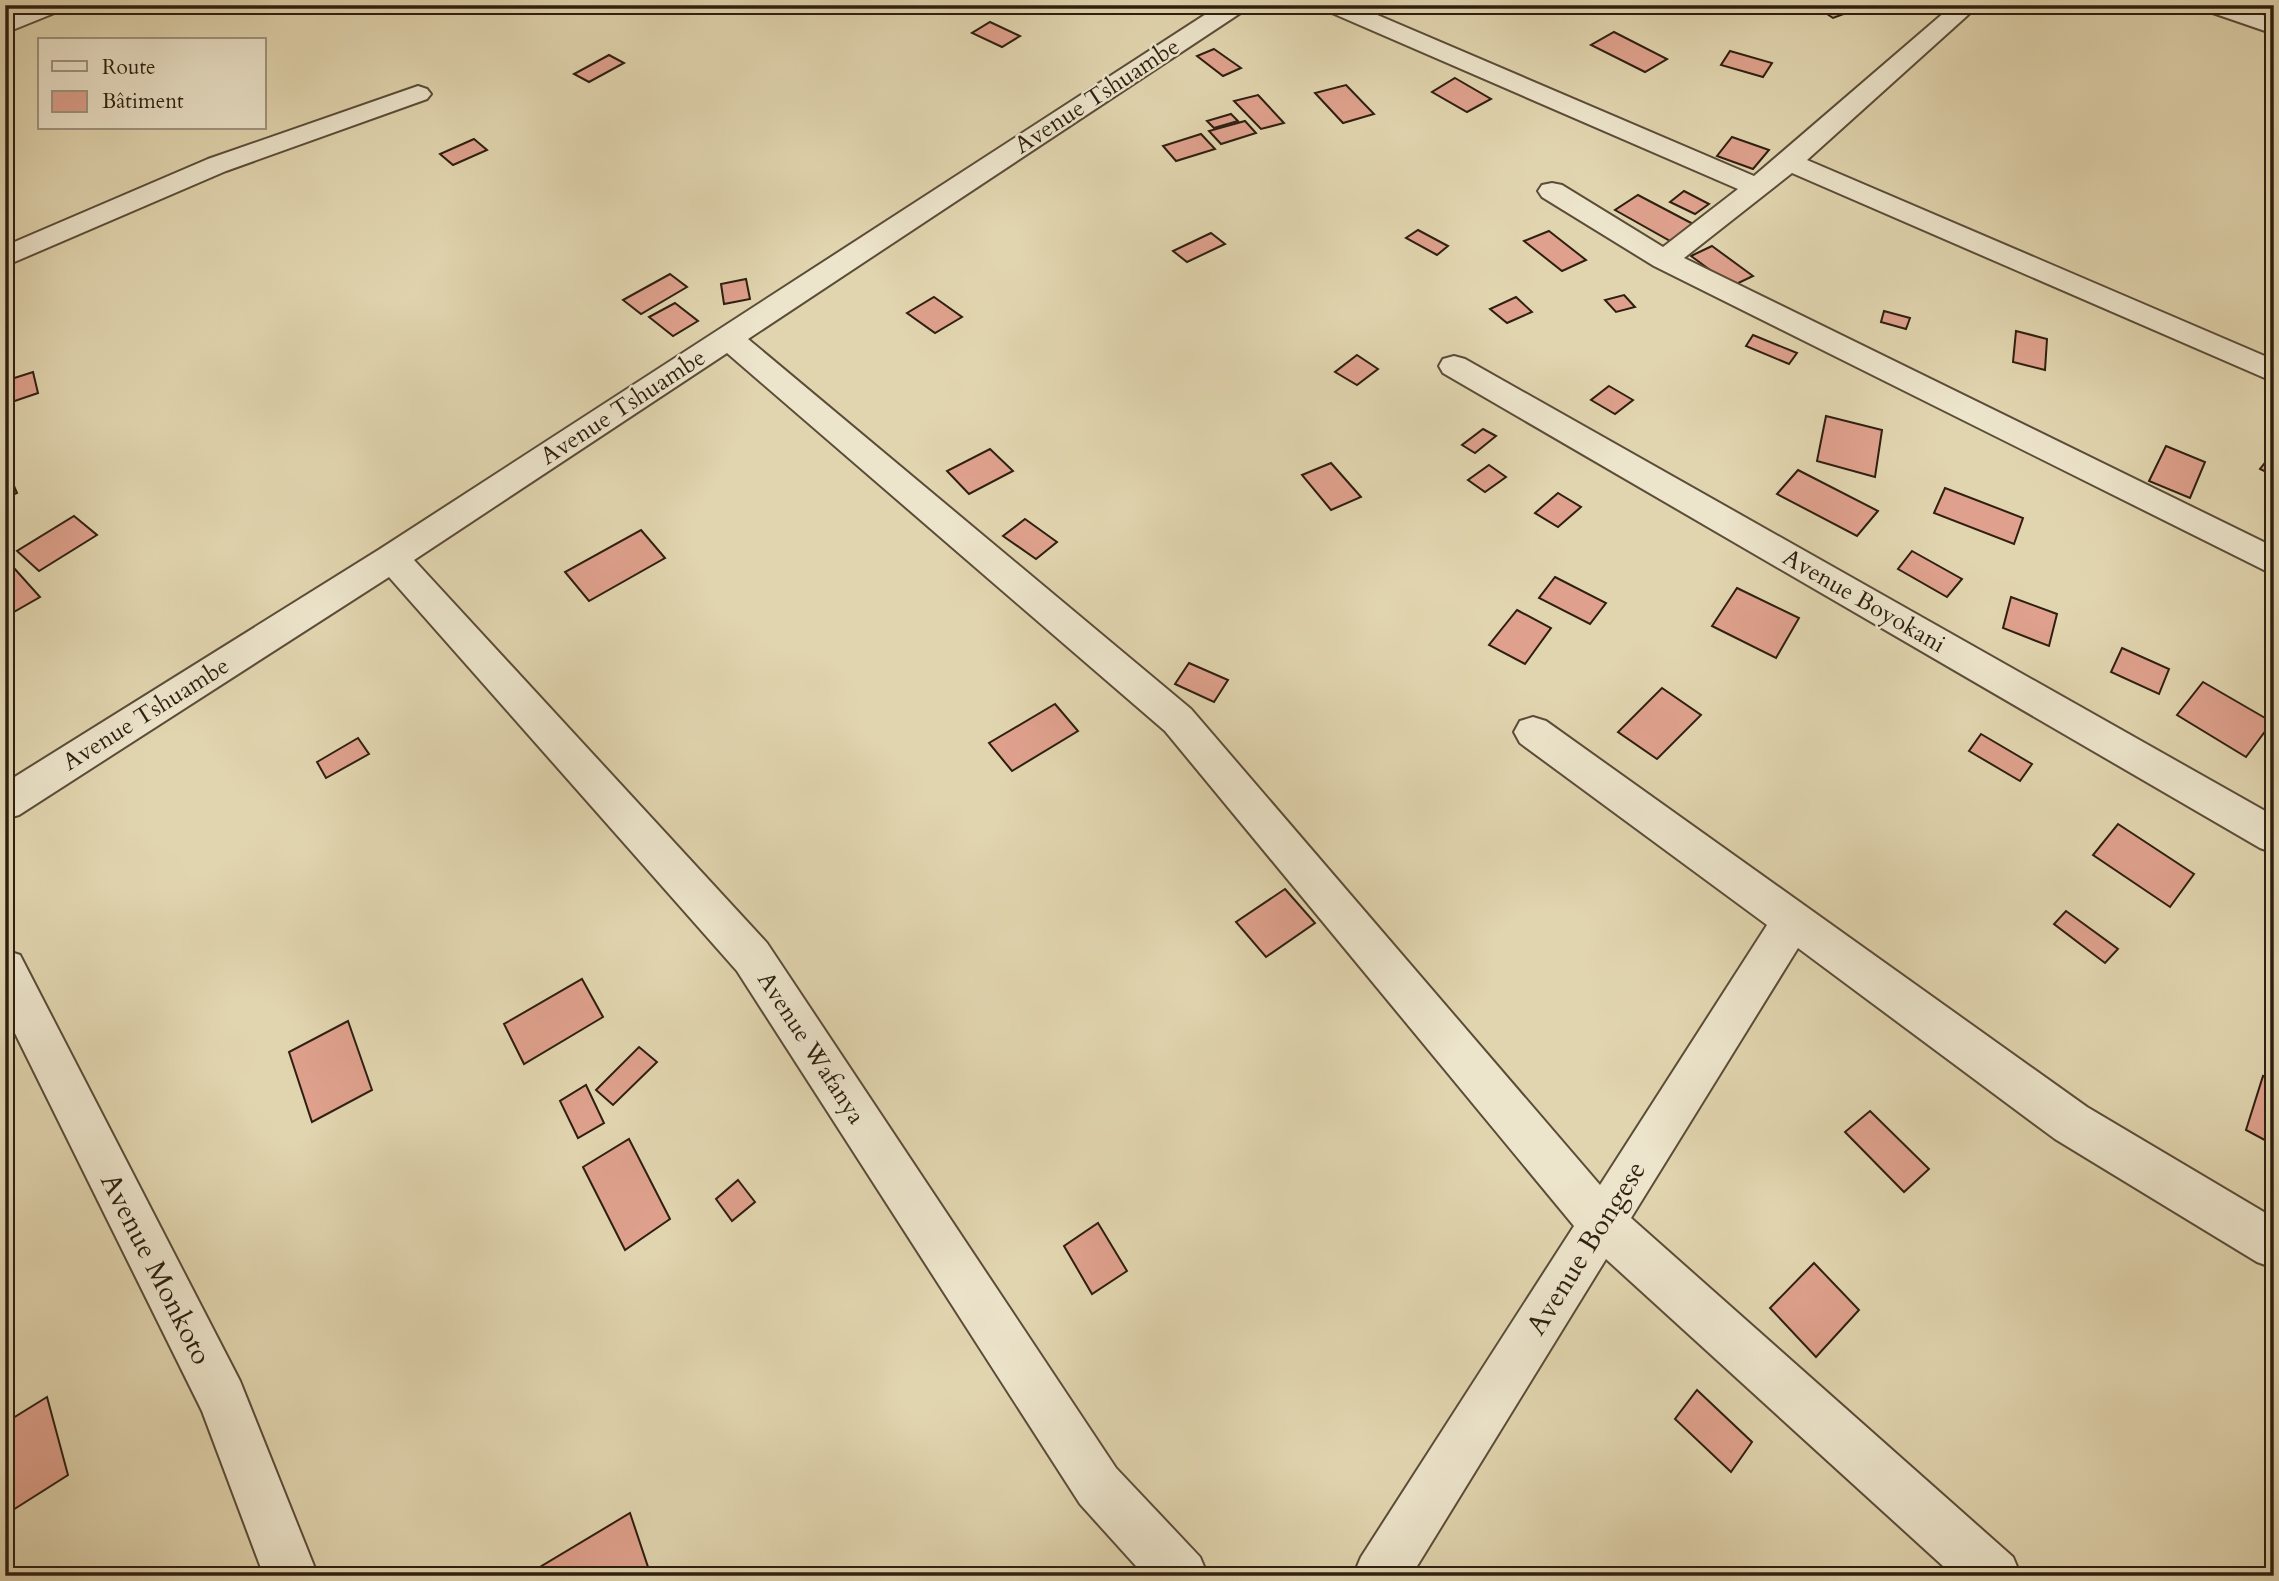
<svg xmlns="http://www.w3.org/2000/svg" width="2279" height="1581" viewBox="0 0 2279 1581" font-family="Cardo,serif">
  <rect width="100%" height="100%" fill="#e1d5af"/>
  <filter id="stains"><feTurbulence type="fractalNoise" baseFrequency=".00286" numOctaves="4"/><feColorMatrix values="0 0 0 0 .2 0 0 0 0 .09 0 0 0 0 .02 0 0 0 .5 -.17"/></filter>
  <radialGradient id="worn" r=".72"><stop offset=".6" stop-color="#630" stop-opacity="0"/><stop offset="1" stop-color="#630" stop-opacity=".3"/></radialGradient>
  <g fill="#dfa18d" stroke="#2e1f10" stroke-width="2">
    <polygon points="1855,5 1860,8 1833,18 1815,6"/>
    <polygon points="990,22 1020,36 1002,47 972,33"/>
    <polygon points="1614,32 1667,59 1645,72 1591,45"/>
    <polygon points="1214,49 1241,68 1223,76 1197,56"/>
    <polygon points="1730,51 1772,63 1763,77 1721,65"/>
    <polygon points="609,55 624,63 589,82 574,74"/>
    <polygon points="1455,78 1491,99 1467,112 1432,92"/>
    <polygon points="1346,85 1374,114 1343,123 1315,93"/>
    <polygon points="1258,95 1284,123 1261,129 1234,101"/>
    <polygon points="1231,114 1238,121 1214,128 1207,121"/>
    <polygon points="1245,121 1256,133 1221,144 1209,131"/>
    <polygon points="1201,134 1215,149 1176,161 1163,146"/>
    <polygon points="1732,137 1769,150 1753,169 1717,156"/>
    <polygon points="474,139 487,150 453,165 440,154"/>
    <polygon points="1684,191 1709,204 1695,214 1670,202"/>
    <polygon points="1638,195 1695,225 1672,242 1615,210"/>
    <polygon points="1418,230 1448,246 1437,255 1406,238"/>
    <polygon points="1549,231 1586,260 1562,271 1524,241"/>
    <polygon points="1211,233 1225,244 1187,262 1173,251"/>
    <polygon points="1712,246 1753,276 1732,286 1691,256"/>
    <polygon points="670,274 687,287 641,314 623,300"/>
    <polygon points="746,279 750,299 724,304 721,284"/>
    <polygon points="1624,295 1635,307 1616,312 1605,300"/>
    <polygon points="934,297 962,317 935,333 907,313"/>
    <polygon points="1516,297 1532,312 1507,323 1490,309"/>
    <polygon points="675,303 698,321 673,336 649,317"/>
    <polygon points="1884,311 1910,318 1906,329 1881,322"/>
    <polygon points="2016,331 2047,339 2045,370 2013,362"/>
    <polygon points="1753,335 1797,353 1789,364 1746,346"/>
    <polygon points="1357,355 1378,369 1357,385 1335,372"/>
    <polygon points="33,372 38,393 9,403 5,381"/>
    <polygon points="1609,386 1633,400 1615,414 1591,400"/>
    <polygon points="1826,416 1882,430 1875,477 1817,461"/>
    <polygon points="1483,429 1496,436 1475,453 1462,445"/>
    <polygon points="2166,446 2205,462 2190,498 2149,481"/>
    <polygon points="990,449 1013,471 969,494 947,471"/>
    <polygon points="2272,454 2274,455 2274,476 2260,469"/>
    <polygon points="1331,463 1361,497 1331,510 1302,475"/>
    <polygon points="1489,465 1506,477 1485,492 1468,480"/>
    <polygon points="1798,470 1878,511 1857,536 1777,494"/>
    <polygon points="8,472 17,493 5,498 5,474"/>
    <polygon points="1945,488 2023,518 2014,544 1934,513"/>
    <polygon points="1558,493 1581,507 1558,527 1535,513"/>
    <polygon points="74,516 97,535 39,571 17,551"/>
    <polygon points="1025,519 1057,542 1036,559 1003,536"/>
    <polygon points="641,530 665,558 589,601 565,572"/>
    <polygon points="1912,551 1962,579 1947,597 1898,569"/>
    <polygon points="5,558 40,597 5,617"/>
    <polygon points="1555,577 1606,603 1590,624 1539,598"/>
    <polygon points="1737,588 1799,618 1776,658 1712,626"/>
    <polygon points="2011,597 2057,614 2049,646 2003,628"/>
    <polygon points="1517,610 1551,628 1525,664 1489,645"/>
    <polygon points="2122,648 2169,669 2159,694 2111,672"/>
    <polygon points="1189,663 1228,680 1214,702 1175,684"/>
    <polygon points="2203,682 2272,722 2246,757 2177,715"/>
    <polygon points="1662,688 1701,715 1657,759 1618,732"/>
    <polygon points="1055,704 1078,731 1012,771 989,743"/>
    <polygon points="1981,734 2032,764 2020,781 1969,751"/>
    <polygon points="358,738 369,754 326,778 317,762"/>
    <polygon points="2118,824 2194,874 2170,907 2093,855"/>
    <polygon points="1285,889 1315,923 1266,957 1236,922"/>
    <polygon points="2066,911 2118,949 2105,963 2054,924"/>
    <polygon points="582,979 603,1017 524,1064 504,1024"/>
    <polygon points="348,1021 372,1090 312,1122 289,1052"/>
    <polygon points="639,1047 657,1062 613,1105 596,1090"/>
    <polygon points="2263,1076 2274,1081 2274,1145 2246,1130"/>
    <polygon points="586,1085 604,1123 578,1138 560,1101"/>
    <polygon points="1870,1111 1929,1169 1904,1192 1845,1132"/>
    <polygon points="629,1139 670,1219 625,1250 583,1167"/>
    <polygon points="738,1180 755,1202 732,1221 716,1199"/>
    <polygon points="1098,1223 1127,1271 1092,1294 1064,1246"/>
    <polygon points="1814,1263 1859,1310 1816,1357 1770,1308"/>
    <polygon points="1697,1390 1752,1442 1731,1472 1675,1419"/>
    <polygon points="47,1397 68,1475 5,1515 5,1423"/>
    <polygon points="630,1513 649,1570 641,1576 531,1576 530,1573"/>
  </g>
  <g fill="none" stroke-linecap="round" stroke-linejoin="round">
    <g stroke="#5b4c38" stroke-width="4">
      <g id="minor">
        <polygon points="1220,5 1249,5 1245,10 748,339 1191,709 1600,1185 1767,925 1520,743 1514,732 1520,721 1533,717 1546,721 2087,1107 2274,1218 2274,1268 2257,1262 2055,1139 1798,948 1631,1218 2013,1557 2021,1576 1954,1576 1606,1259 1411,1576 1353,1576 1361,1557 1574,1226 1165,731 727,353 414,560 767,943 1116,1468 1200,1557 1208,1576 1145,1576 1080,1504 737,971 389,577 19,815 5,819 5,783 380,549"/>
        <polygon points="1321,5 1354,5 1754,176 1953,5 1979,5 1807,160 2274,360 2274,382 1792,173 1684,258 2274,547 2274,575 1654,266 1542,197 1538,191 1542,185 1552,183 1562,185 1663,247 1738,189 1325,10"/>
        <polygon points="2200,5 2235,5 2274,19 2274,34 2204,10"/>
        <polygon points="418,86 427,89 431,94 427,99 226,171 5,266 5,246 208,159"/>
        <polygon points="1454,356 1465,359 2274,816 2274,853 2260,848 1443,373 1439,366 1443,359"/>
        <polygon points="5,950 20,955 240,1381 318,1576 264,1576 202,1411 5,1013"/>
      </g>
    </g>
    <g stroke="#5b4c38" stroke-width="4">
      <polygon id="tertiary" points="33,5 66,5 62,10 5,33 5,17"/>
    </g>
    <use href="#minor" fill="#ece4cb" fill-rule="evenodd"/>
    <use href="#tertiary" fill="#ece4cb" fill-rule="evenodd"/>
  </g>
  <g text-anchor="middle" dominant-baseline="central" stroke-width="5" stroke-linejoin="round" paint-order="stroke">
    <g font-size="24" fill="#2e1f10" stroke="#ece4cb">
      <text transform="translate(1097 96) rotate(-33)">Avenue Tshuambe</text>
      <text transform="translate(623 407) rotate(-33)">Avenue Tshuambe</text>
      <text transform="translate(1864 601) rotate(30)">Avenue Boyokani</text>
      <text transform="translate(146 714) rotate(-32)">Avenue Tshuambe</text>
      <text transform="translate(811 1048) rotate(57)">Avenue Wafanya</text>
    </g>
    <g font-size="28" fill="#2e1f10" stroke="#ece4cb">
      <text transform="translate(1586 1248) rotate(-58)">Avenue Bongese</text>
      <text transform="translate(156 1269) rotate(63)">Avenue Monkoto</text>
    </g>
  </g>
  <rect width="2279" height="1581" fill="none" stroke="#e1d5af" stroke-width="28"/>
  <rect x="7" y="7" width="2265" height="1567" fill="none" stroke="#2e1f10" stroke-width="3.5"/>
  <rect x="14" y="14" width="2251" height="1553" fill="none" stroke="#2e1f10" stroke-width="2"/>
  <rect x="38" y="38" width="228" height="91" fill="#ece4cb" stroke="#a09580" stroke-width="2"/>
  <rect x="52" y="61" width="35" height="10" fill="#ece4cb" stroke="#a09580" stroke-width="2"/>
  <text x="102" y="74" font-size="21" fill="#2e1f10">Route</text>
  <rect x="52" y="91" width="35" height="21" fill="#dfa18d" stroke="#a09580" stroke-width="2"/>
  <text x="102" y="108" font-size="21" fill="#2e1f10">Bâtiment</text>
  <rect width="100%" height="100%" filter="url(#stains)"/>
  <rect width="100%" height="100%" fill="url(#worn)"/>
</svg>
